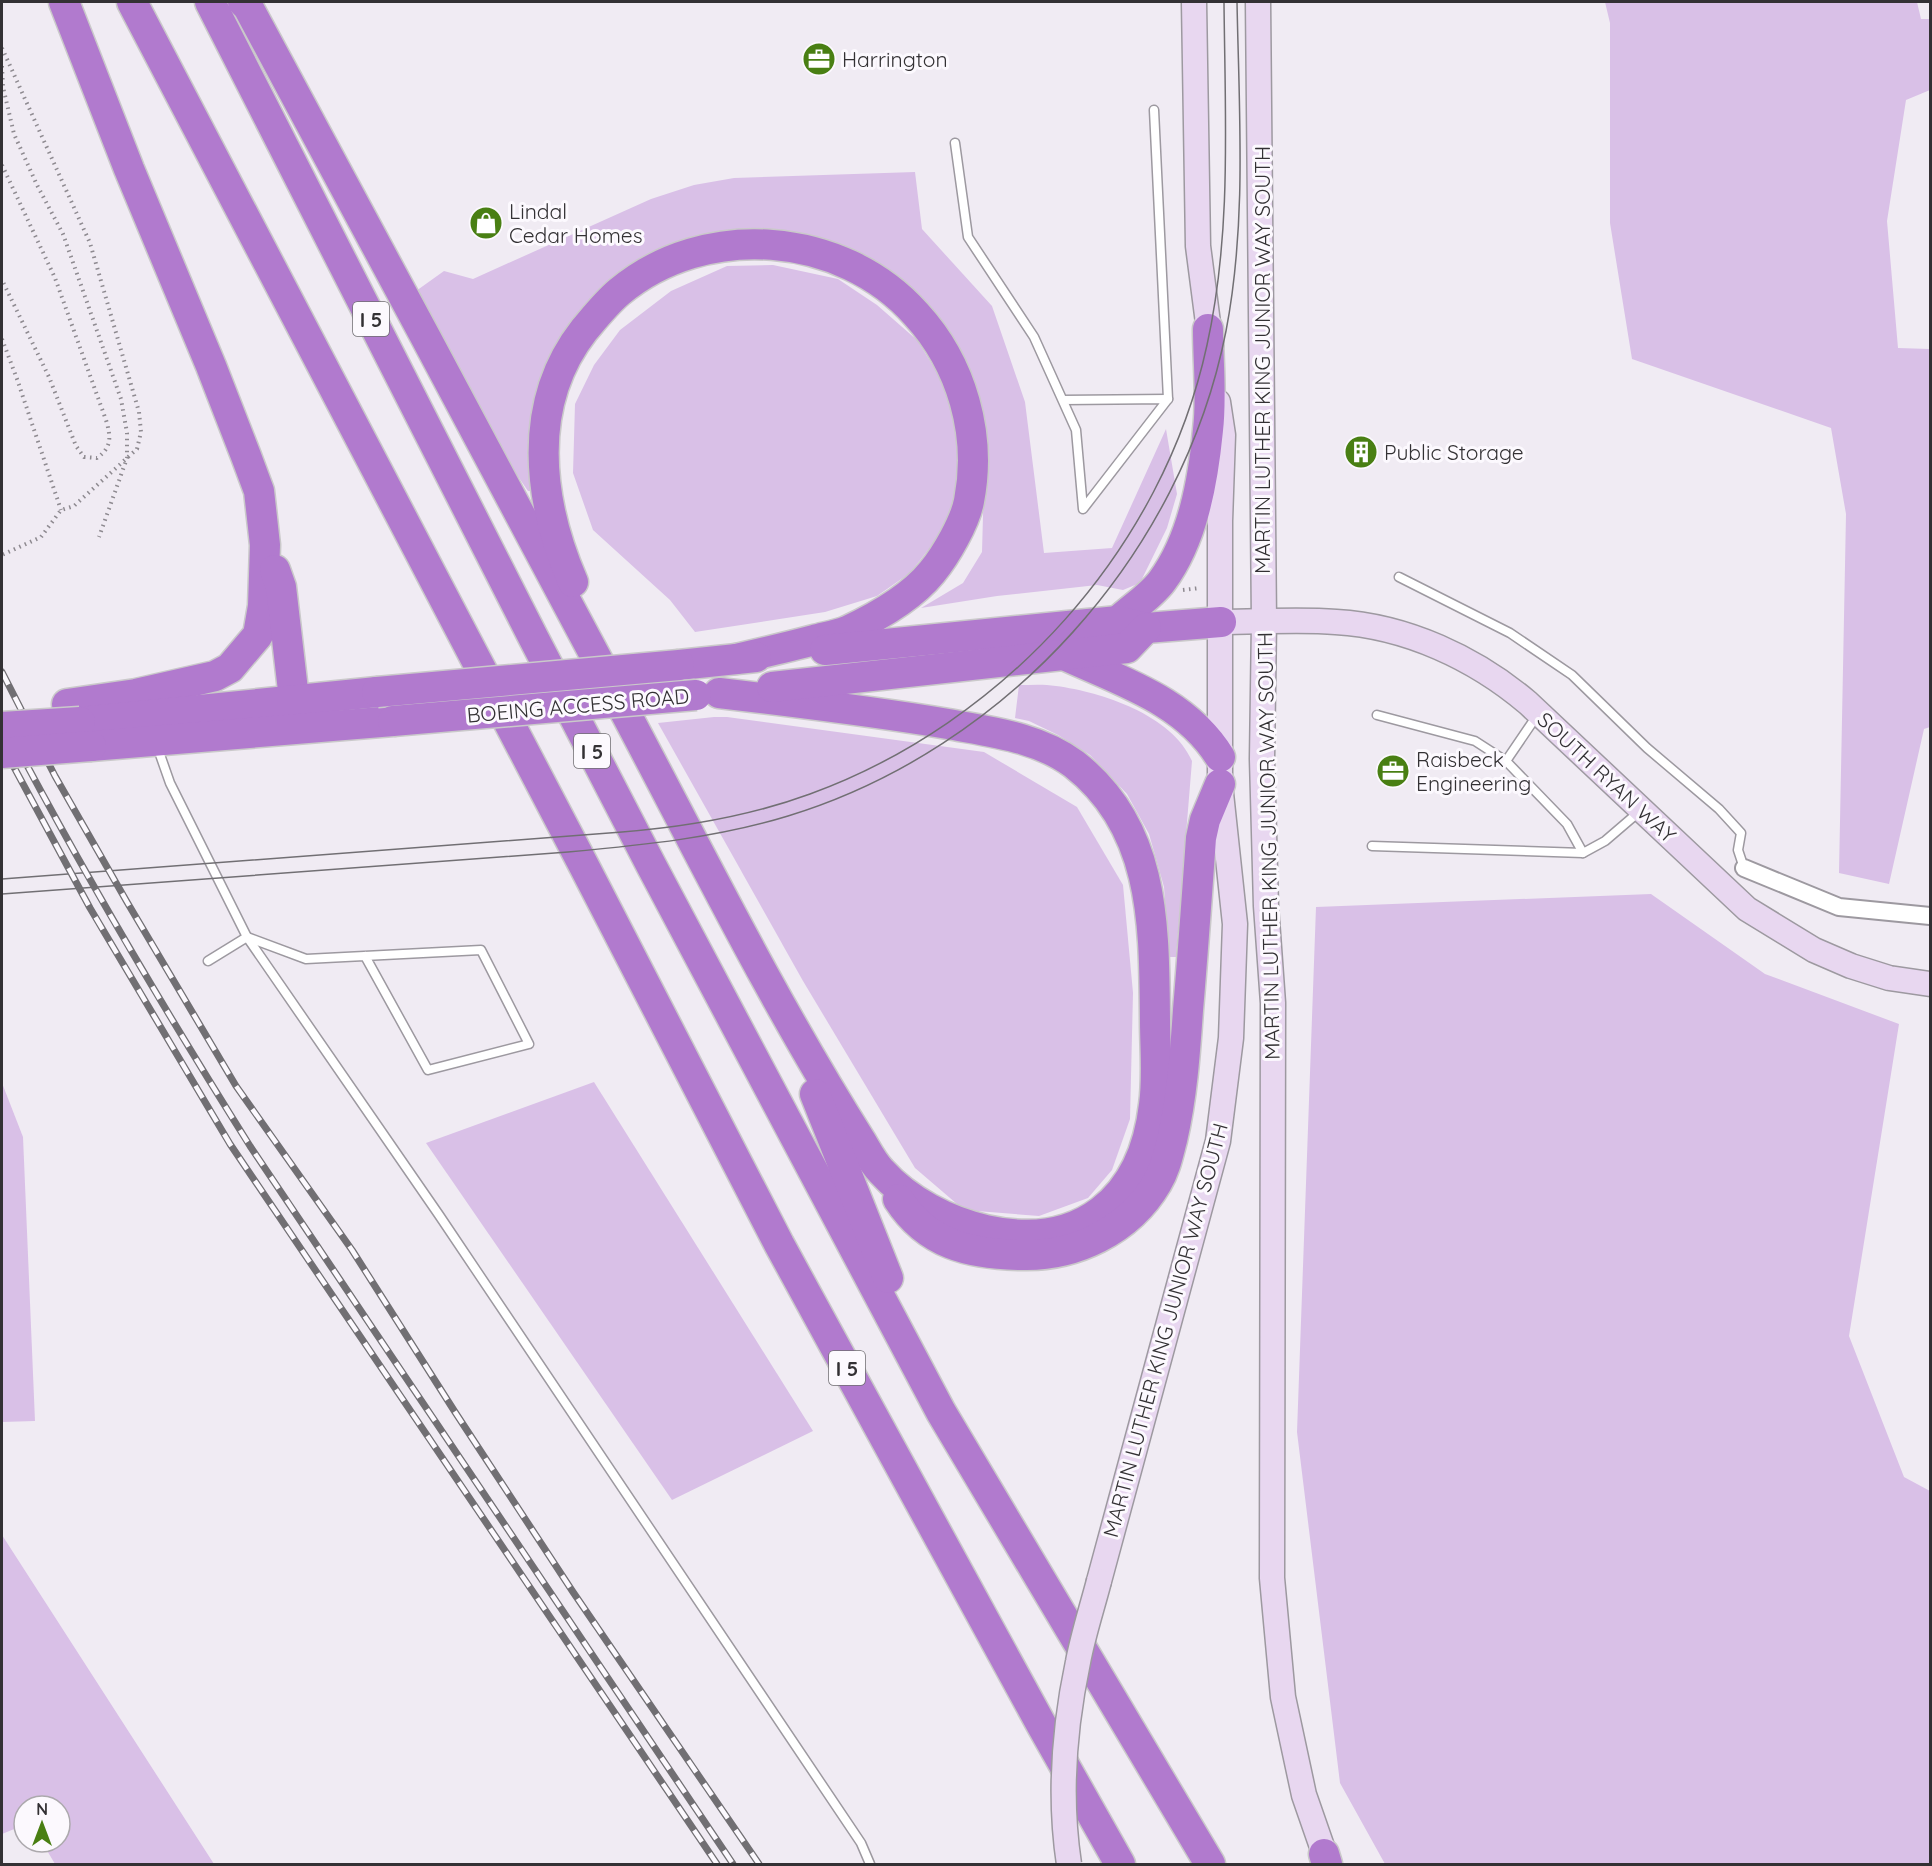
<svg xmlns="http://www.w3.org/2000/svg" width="1932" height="1866" viewBox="0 0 1932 1866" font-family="Quicksand,sans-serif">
  <rect width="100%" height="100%" fill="#f0ebf3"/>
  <g fill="#d9c0e7">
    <polygon points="1605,2 1917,2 1921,19 1930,19 1930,90 1906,100 1887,221 1898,348 1930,349 1930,727 1924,729 1889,884 1839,873 1846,514 1831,428 1632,359 1610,223 1610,23"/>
    <polygon points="915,172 922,229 992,306 1025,402 1044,553 1112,548 1166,429 1177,494 1167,528 1140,583 1123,590 1097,585 997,596 921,608 963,583 982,552 985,445 919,302 875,262 814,239 737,235 582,321 533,491 528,491 506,459 416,291 444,271 473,279 651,199 694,185 734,178"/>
    <polygon points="773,265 838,279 877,305 917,340 937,372 950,401 957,428 961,463 957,501 936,540 910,573 877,596 825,612 695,632 670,600 593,530 573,473 575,404 594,365 620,330 671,291 727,266"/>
    <path d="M1019,685c12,0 25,-1 37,1 46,6 116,29 136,75l-16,196h-7l-5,-70 -15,-53 -22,-40 -37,-39 -32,-20 -29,-14 -14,-3z"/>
    <polygon points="714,717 727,717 984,752 1077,807 1123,885 1133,993 1130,1119 1112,1170 1088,1198 1039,1216 964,1210 915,1168 803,981 658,723"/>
    <polygon points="1651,894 1765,974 1899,1024 1849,1336 1904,1477 1930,1491 1930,1864 1385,1864 1340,1783 1297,1432 1316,907"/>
    <polygon points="594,1082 813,1431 672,1500 426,1143"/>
    <polygon points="2,1083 23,1137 35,1421 2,1422"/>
    <polygon points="2,1535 214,1864 55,1864 42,1842 60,1842 60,1806 24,1806 24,1825 2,1834"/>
  </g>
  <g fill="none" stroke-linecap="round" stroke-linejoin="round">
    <g stroke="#9d99a0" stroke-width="11">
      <g id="lane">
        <polyline points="1154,110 1168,399"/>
        <polyline points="955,143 968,237 1034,337 1076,430 1083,509 1168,399 1063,400"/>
        <polyline points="1399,577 1510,633 1572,675 1647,748 1719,809 1741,833 1738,850 1744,868"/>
        <polyline points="1377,715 1475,741 1506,761 1567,824 1583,853"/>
        <polyline points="157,746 170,783 247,937 439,1215 861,1843 870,1864"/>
        <polyline points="1506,761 1538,714"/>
        <polyline points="1372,846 1583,853 1605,841 1640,811"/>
        <polyline points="208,961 247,937 306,959 481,950 529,1044 428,1070 365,956"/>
      </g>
    </g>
    <g stroke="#9d99a0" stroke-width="20">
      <polyline id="street" points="1744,868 1839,907 1930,916"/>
    </g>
    <g stroke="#9d99a0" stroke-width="27">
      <g id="secondary">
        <polyline points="1194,2 1198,246 1211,346"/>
        <polyline points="1258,2 1264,622 1262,759 1266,906 1273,1003 1272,1578 1283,1697 1304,1795 1328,1864"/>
        <path d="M1221,622c38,0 77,-3 115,0 70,4 139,36 192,81l219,206 67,41 37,16 38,12 41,6"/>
        <polyline points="1099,1581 1218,1141 1231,1038 1235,924 1220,784 1220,521 1223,435 1218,402"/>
      </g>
    </g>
    <g stroke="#cac9ca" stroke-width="33">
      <g id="highway">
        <polyline points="64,2 129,169 211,366 246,456 259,491 265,545 263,606 258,635 230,668 215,676 136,694 67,704"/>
        <polyline points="132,2 584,866 779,1244 1041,1724 1120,1864"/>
        <polyline points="210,2 533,637 651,865 941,1412 1210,1864"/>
        <path d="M243,2l5,5c123,228 246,457 367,686 80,150 155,304 246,448 6,10 12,22 20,30 27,30 66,50 105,59 94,21 157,-30 168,-125 4,-28 1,-57 1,-85 -1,-94 1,-192 -81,-256 -36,-27 -83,-32 -126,-40 -76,-13 -153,-22 -229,-31"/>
        <polyline points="275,570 281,587 294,699 309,711"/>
        <path d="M573,582c-35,-81 -47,-178 11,-252 11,-13 22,-27 35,-38 86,-72 223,-61 297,22 46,50 66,121 53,187 -4,21 -23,54 -37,71 -21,26 -55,45 -85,59 -10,4 -22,6 -33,9 -26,7 -52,13 -78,19"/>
        <path d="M1118,621c14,-13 33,-25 44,-40 31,-42 41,-100 46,-151 4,-33 0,-68 0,-101"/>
        <polyline points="825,650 1118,621 1146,628 1221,622"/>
        <path d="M1064,655c56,26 122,46 156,102"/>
        <polyline points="679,665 756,657"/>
        <polyline points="772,687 1127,648 1146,628"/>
        <polyline points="80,722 377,692"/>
        <polyline points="91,746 393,721"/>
        <polyline points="815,1094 888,1278"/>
        <path d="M898,1199c29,45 71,55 122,56 54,2 109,-24 137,-72 8,-13 11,-28 15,-43 10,-43 13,-86 16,-130 5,-58 9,-115 13,-172l4,-18 15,-36"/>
        <polyline points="1324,1854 1327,1864"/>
      </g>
    </g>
    <g stroke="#8e8a90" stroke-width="4" stroke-dasharray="1.5 4.5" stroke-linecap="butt">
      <polyline points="2,48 90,243 139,412 141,432 137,449 74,506 61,510 41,537 2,555"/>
      <polyline points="2,66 3,87 14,134 37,185 63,234 121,399 127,433 127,458 99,537"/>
      <path d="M2,165l53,113 51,142c5,17 6,27 -9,38l-13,-1 -8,-11 -27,-69 -47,-97"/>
      <polyline points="2,339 17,379 61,510"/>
      <polyline points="1183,590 1200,588"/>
    </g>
    <use href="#lane" stroke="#fff" stroke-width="8"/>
    <use href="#street" stroke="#fff" stroke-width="16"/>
    <use href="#secondary" stroke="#e8d7f0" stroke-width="24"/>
    <use href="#highway" stroke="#b17ace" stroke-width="30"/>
    <g stroke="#716f73" stroke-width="1.5">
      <path d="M2,879l620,-47c64,-5 128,-16 188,-38 195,-71 353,-245 397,-449 25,-113 18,-229 17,-343"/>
      <path d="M2,894l566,-42c75,-7 148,-14 220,-36 219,-67 394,-261 438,-485 21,-109 13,-220 11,-329"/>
    </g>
    <g stroke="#716f73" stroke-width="7">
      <g id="rail">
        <polyline points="2,672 55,776 127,902 236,1086 352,1250 455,1412 573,1592 759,1864"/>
        <path d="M2,718c76,146 160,288 248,428l483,718"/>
        <polyline points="2,745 90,908 230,1144 717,1864"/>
      </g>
    </g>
    <use href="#rail" stroke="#fcf9fe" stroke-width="4.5" stroke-dasharray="14" stroke-linecap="butt"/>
    <g stroke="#9d99a0" stroke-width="27" stroke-linecap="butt">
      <path id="secondary-bridge" d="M1069,1864c-10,-66 -5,-136 9,-202 5,-27 14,-54 21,-81"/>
    </g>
    <g stroke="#cac9ca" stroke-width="33" stroke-linecap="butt">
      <g id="highway-bridge">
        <polyline points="377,692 679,665"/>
        <polyline points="393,721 696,695"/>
        <polyline points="2,727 80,722"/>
        <polyline points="2,753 91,746"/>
      </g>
    </g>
    <use href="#secondary-bridge" stroke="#e8d7f0" stroke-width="24"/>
    <use href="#highway-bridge" stroke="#b17ace" stroke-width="30"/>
  </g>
  <defs>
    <g id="office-disc" transform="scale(1.725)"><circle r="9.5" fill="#497f13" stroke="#fcf9fe"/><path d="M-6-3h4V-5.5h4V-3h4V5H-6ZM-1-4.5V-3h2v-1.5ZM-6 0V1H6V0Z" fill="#fff"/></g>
    <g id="shop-disc" transform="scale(1.725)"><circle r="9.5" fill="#497f13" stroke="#fcf9fe"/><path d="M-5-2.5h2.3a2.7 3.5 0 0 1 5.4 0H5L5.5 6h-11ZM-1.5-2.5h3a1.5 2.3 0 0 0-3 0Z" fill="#fff"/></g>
    <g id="building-disc" transform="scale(1.725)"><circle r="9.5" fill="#497f13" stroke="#fcf9fe"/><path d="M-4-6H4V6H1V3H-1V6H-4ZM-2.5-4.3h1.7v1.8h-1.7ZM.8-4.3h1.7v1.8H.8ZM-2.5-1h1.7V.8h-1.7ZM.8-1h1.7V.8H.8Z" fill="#fff"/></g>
  </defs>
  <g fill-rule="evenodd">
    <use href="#office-disc" x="819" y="59"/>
    <use href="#shop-disc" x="486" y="223"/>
    <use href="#building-disc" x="1361" y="452"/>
    <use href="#office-disc" x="1393" y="771"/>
  </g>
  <g text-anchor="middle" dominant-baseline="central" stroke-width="6" stroke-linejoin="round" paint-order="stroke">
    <g fill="#fcf9fe" stroke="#6f6d71" stroke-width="1.5">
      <rect x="353" y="302" width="36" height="34" rx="4.5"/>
      <rect x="574" y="734" width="36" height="34" rx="4.5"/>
      <rect x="829" y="1351" width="36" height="34" rx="4.5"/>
    </g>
    <g font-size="20" font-weight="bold" fill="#333134">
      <text x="371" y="319">I 5</text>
      <text x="592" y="751">I 5</text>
      <text x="847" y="1368">I 5</text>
    </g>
    <g font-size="21" fill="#333134" stroke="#fcf9fe" text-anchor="start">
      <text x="842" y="59">Harrington</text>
      <text x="509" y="211">Lindal<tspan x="509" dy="24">Cedar Homes</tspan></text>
      <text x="1384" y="452">Public Storage</text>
      <text x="1416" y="759">Raisbeck<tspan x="1416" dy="24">Engineering</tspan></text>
    </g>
    <g font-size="21" fill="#333134" stroke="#fcf9fe">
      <text transform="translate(1262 360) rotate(-90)">MARTIN LUTHER KING JUNIOR WAY SOUTH</text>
      <text transform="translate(578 705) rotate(-5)">BOEING ACCESS ROAD</text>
      <text transform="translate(1607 777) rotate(43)">SOUTH RYAN WAY</text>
      <text transform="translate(1268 846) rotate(-91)">MARTIN LUTHER KING JUNIOR WAY SOUTH</text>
      <text transform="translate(1165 1330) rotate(-75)">MARTIN LUTHER KING JUNIOR WAY SOUTH</text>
    </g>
  </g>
  <rect width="1932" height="1866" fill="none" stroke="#333134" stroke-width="6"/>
  <g transform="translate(42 1824)"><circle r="28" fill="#fcf9fe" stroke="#aca9ad" stroke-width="1.5"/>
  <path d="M0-4.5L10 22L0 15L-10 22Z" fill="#497f13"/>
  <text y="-9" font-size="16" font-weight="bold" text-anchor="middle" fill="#333134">N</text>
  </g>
</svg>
